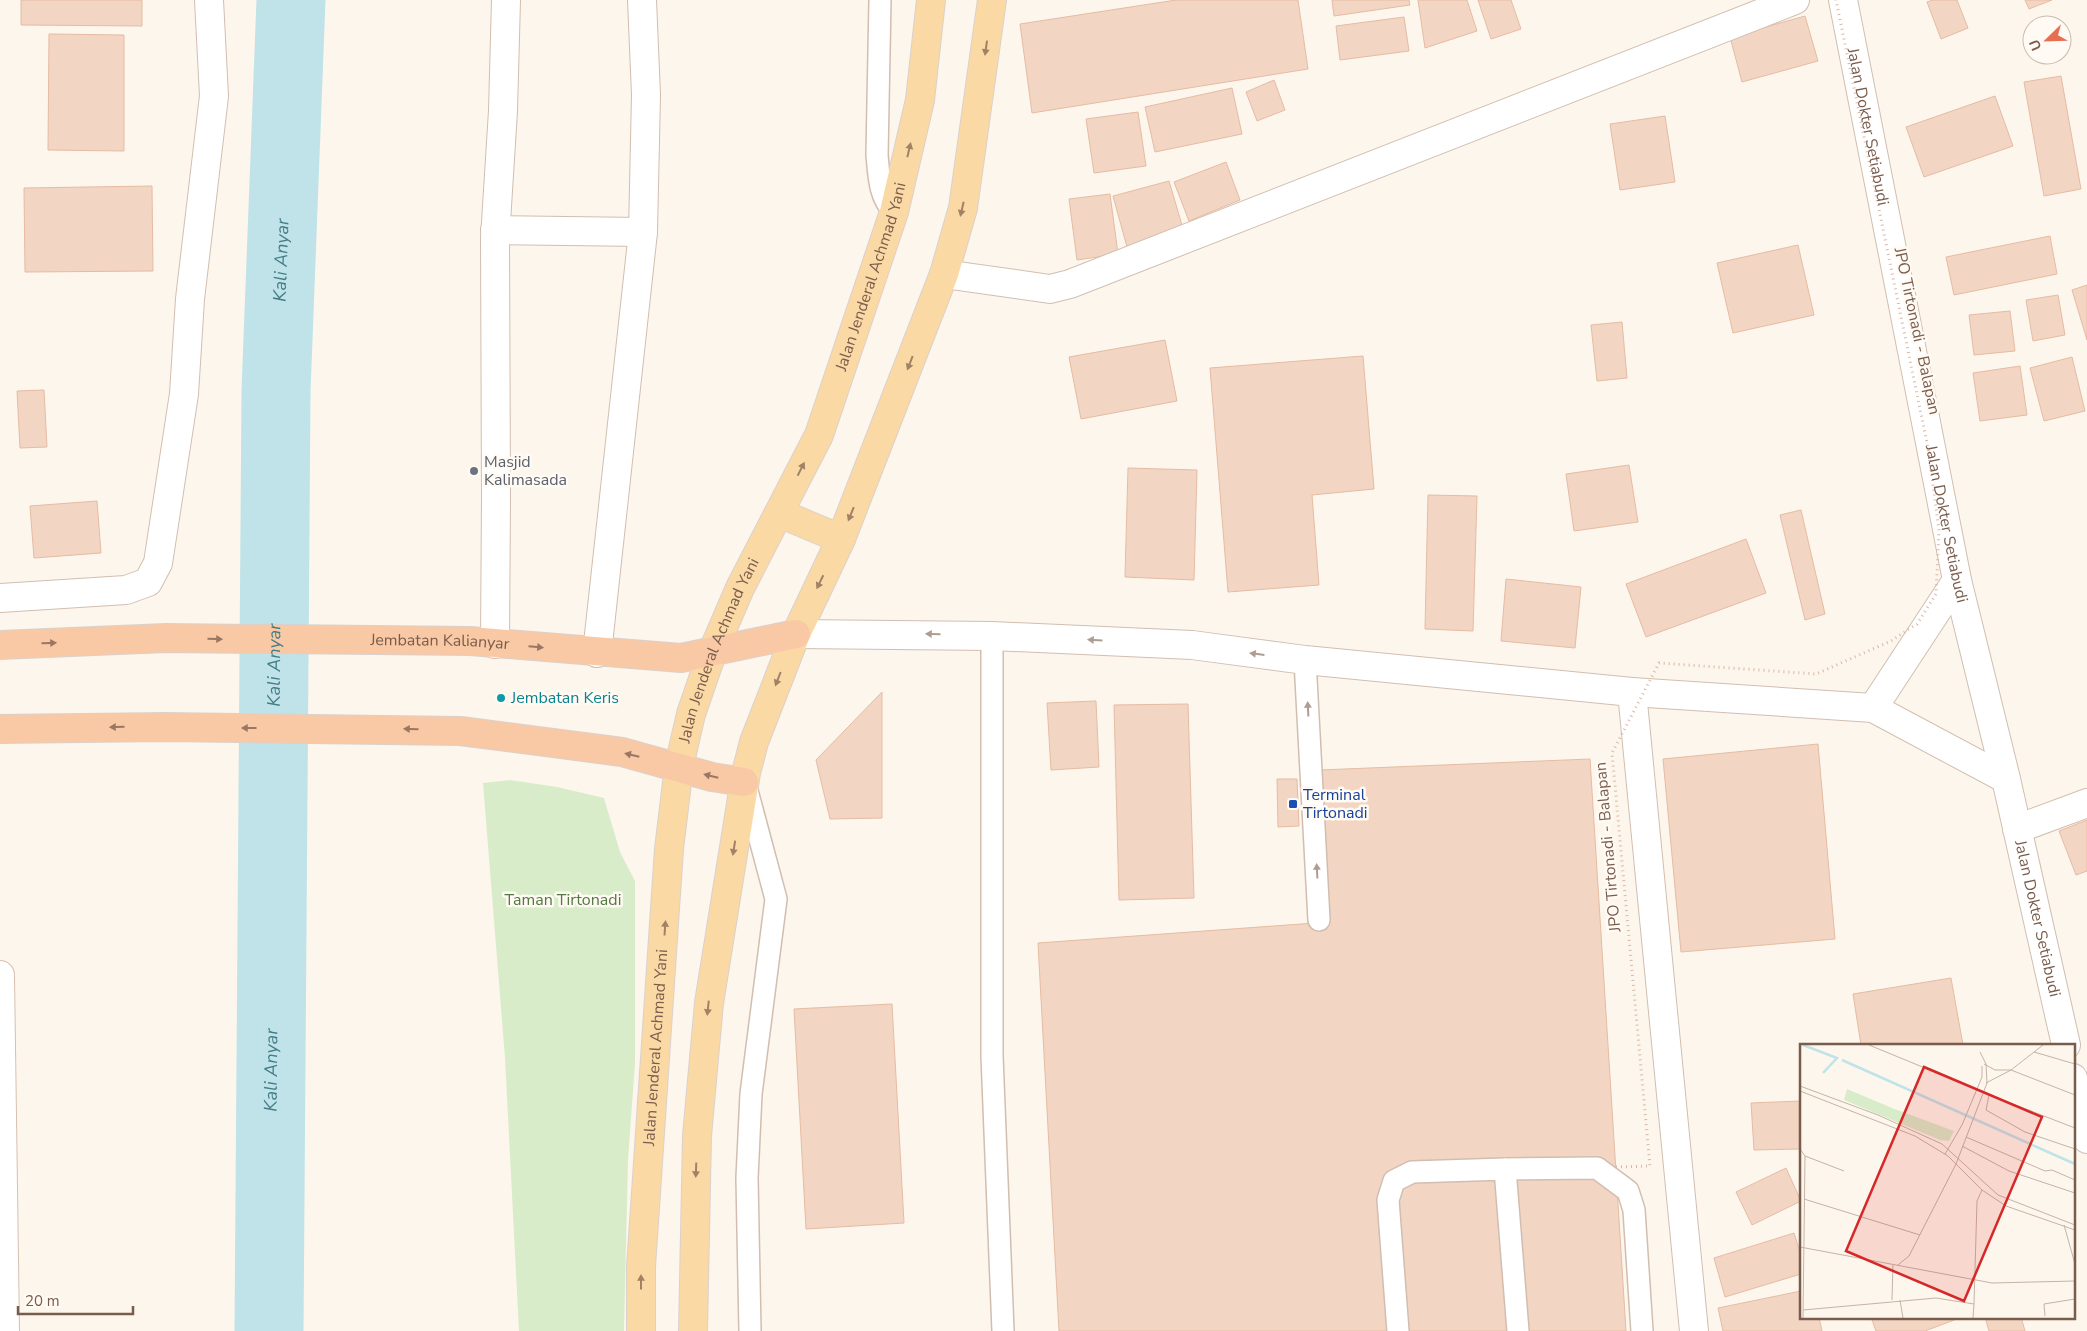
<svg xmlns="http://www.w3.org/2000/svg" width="2087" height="1331" viewBox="0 0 2087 1331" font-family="'Nunito Sans',sans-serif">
  <rect width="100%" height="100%" fill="#fdf6ec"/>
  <polygon fill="#d8ecc9" points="510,780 557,787 604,798 620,852 635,881 635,1063 628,1160 624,1331 519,1331 505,1058 483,783"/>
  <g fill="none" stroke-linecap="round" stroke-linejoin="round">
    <path stroke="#bfe3e8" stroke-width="69" id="s1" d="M269,1331l7,-940 15,-391"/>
  </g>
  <g fill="#f3d5c3" stroke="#e6bba3">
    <polygon points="21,0 142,0 142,26 21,25"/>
    <polygon points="1176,0 1298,0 1308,69 1032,113 1020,24"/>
    <polygon points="1332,0 1409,0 1410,5 1334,16"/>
    <polygon points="1418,0 1467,0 1477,31 1425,48"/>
    <polygon points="1478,0 1511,0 1521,29 1491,39"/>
    <polygon points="1933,0 1957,0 1968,28 1941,39 1927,2"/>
    <polygon points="2025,0 2052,0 2029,9"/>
    <polygon points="1805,16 1818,61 1742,82 1730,37"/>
    <polygon points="1404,17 1409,51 1340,60 1336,26"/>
    <polygon points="49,34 124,35 124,151 48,150"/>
    <polygon points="2061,76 2081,189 2044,196 2024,82"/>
    <polygon points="1274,80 1285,110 1257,121 1246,92"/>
    <polygon points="1232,88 1242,134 1155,152 1145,107"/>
    <polygon points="1995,96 2013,146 1924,177 1906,127"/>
    <polygon points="1138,112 1146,166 1094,173 1086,119"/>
    <polygon points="1665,116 1675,182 1620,190 1610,124"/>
    <polygon points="1226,162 1240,200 1189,221 1174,182"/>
    <polygon points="1169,181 1184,232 1127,247 1113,196"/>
    <polygon points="152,186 153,271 25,272 24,188"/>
    <polygon points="1110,194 1118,254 1077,260 1069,199"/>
    <polygon points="2050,236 2057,274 1954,295 1946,257"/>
    <polygon points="1798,245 1814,315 1733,333 1717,263"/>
    <polygon points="2087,285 2087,340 2072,290"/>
    <polygon points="2058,295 2065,335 2033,341 2026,300"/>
    <polygon points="2010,311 2015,351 1974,355 1969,315"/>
    <polygon points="1622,322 1627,378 1597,381 1591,325"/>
    <polygon points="1165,340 1177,401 1081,419 1069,357"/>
    <polygon points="1363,356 1374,489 1312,495 1319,585 1228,592 1210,368"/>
    <polygon points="2072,357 2085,411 2044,421 2030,368"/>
    <polygon points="2020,366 2027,415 1980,421 1973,373"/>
    <polygon points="44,390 47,447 20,448 17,391"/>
    <polygon points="1629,465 1638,522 1574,531 1566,474"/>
    <polygon points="1128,468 1197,470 1194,580 1125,577"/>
    <polygon points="1428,495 1477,496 1473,631 1425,629"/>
    <polygon points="97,501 101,553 34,558 30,506"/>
    <polygon points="1801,510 1825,614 1805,620 1780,515"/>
    <polygon points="1746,539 1766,593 1646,637 1626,584"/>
    <polygon points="1506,579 1581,587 1575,648 1501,641"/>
    <polygon points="882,692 882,818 830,819 816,760"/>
    <polygon points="1096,701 1099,767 1051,770 1047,703"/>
    <polygon points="1188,704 1194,898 1119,900 1114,705"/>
    <polygon points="1818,744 1835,939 1681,952 1663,759"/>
    <polygon points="1590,759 1626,1331 1059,1331 1038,943 1329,922 1320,770"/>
    <polygon points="1277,779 1297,779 1299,826 1278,827"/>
    <polygon points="2087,820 2087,871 2076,875 2059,831"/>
    <polygon points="1951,978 1963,1045 1861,1045 1853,994"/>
    <polygon points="892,1004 904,1223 806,1229 794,1009"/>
    <polygon points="1801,1101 1801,1149 1754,1150 1751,1103"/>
    <polygon points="1786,1168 1801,1201 1752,1225 1736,1192"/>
    <polygon points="1794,1233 1801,1255 1801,1274 1725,1297 1714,1258"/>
    <polygon points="1801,1291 1801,1317 1819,1317 1822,1331 1723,1331 1718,1308"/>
    <polygon points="1871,1317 1962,1317 1925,1331 1876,1331"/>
    <polygon points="1985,1317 2021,1317 2025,1331 1989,1331"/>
  </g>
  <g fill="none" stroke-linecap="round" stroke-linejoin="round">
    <g stroke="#d1beb0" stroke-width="24">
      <g id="service">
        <path d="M880,0l-3,155c2,21 2,41 17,57"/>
        <polyline points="992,636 992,1056 1003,1331"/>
        <polyline points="1305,660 1319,920"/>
        <polyline points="746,787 776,899 751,1094 747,1178 750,1331"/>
        <polyline points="1505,1169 1597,1168 1628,1191 1634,1210 1642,1331"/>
        <polyline points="1398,1331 1388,1200 1394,1181 1412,1172 1505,1169 1518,1331"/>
      </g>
    </g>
    <g stroke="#d1beb0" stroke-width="30">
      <g id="minor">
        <polyline points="495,230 643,232"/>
        <polyline points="944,274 1050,289 1070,284 1795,0"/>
        <polyline points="0,598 126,590 148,582 158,563 184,394 190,299 214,96 209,0"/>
        <polyline points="495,644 496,497 495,238 503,111 506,0"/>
        <polyline points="597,653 643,232 646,95 642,0"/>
        <polyline points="1632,692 1694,1331"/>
        <polyline points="2017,829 2087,803"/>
      </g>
    </g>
    <g stroke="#d1beb0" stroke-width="30">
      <g id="tertiary">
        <path id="s2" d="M1843,0l114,580 49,199 60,266"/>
        <polyline points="796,634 992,636 1192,645 1305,660 1632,692 1873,708 2006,779"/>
        <polyline points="1873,708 1957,580"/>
        <polyline points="2073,1078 2087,1139"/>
      </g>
    </g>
    <g stroke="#d6c0b0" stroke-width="30">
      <polyline id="secondary" points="0,975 5,1331"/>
    </g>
    <g stroke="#dad1cd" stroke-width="30">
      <g id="primary">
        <polyline points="779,513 841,539"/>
        <path id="s3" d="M641,1331v-64l28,-418 10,-83 12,-52 21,-61 28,-65 79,-153 75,-223 26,-112 11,-100"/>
        <polyline points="693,1331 697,1136 709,1003 746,773 754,742 796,634 841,539 944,274 963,208 992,0"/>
      </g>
    </g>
    <g stroke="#dad1cd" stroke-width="30">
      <g id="trunk">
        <path id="s4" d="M0,645l166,-7 304,3 211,17 115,-24"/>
        <polyline points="0,729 166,727 460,731 622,752 712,777 744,782"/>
      </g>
    </g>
    <use href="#service" stroke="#fff" stroke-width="21"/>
    <use href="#minor" stroke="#fff" stroke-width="28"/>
    <use href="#tertiary" stroke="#fff" stroke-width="28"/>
    <use href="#secondary" stroke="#fff" stroke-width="28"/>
    <use href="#primary" stroke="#fbd9a5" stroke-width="28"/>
    <use href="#trunk" stroke="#f9c8a4" stroke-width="28"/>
    <polyline stroke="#d9b8a5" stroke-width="3" stroke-dasharray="1 4" stroke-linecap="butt" points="1616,1167 1650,1166 1612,753 1659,663 1816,674 1891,641 1917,624 1936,594 1939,530 1928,448 1836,0"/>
  </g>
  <defs><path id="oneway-solid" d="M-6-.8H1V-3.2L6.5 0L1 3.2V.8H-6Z" transform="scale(1.25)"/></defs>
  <g fill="#a18267">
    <use href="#oneway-solid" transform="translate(986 48) rotate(98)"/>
    <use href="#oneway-solid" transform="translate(909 150) rotate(-77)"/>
    <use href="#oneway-solid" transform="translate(962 209) rotate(103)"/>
    <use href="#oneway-solid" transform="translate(910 363) rotate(111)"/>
    <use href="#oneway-solid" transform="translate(801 469) rotate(-63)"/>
    <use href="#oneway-solid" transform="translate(851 514) rotate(112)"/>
    <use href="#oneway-solid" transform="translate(820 582) rotate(116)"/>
    <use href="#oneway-solid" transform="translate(778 679) rotate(111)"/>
    <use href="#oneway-solid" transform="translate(734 848) rotate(99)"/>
    <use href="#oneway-solid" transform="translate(665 928) rotate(-86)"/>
    <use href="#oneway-solid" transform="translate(708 1008) rotate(96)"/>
    <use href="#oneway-solid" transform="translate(696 1170) rotate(92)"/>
    <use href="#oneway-solid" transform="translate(641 1282) rotate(-90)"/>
  </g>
  <g fill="#af9d94">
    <use href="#oneway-solid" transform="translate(933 634) rotate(-178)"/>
    <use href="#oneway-solid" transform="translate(1095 640) rotate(-177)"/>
    <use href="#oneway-solid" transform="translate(1257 654) rotate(-173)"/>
    <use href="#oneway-solid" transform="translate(1308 709) rotate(-93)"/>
    <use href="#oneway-solid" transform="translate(1317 871) rotate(-93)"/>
  </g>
  <g fill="#9a7763">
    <use href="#oneway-solid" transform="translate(215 639) rotate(1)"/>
    <use href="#oneway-solid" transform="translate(49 643) rotate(-2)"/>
    <use href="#oneway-solid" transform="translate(536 647) rotate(5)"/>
    <use href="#oneway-solid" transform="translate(117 727) rotate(179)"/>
    <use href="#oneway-solid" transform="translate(249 728) rotate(-180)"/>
    <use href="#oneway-solid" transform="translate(411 729) rotate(-178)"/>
    <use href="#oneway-solid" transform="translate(632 755) rotate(-167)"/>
    <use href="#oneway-solid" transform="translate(711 776) rotate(-166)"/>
  </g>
  <circle fill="#6b7280" stroke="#fffaf3" stroke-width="2" cx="474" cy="471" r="5"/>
  <circle fill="#0f9aa8" stroke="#fffaf3" stroke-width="2" cx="501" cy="698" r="5"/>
  <rect fill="#1a4fb4" stroke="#fffaf3" stroke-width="2" x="1288" y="799" width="10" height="10" rx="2.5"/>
  <g text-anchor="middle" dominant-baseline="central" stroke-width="5" stroke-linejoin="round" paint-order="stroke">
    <g font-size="16" fill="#7a5c4d" stroke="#fffaf3">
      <text stroke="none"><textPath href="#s2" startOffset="129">Jalan Dokter Setiabudi</textPath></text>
      <text stroke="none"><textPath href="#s3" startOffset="1094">Jalan Jenderal Achmad Yani</textPath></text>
      <text transform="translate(1917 331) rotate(78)">JPO Tirtonadi - Balapan</text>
      <text stroke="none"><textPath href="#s2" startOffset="534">Jalan Dokter Setiabudi</textPath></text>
      <text stroke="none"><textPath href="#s4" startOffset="440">Jembatan Kalianyar</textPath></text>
      <text stroke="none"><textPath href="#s3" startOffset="689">Jalan Jenderal Achmad Yani</textPath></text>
      <text transform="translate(1608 847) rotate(-95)">JPO Tirtonadi - Balapan</text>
      <text stroke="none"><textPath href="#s2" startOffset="939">Jalan Dokter Setiabudi</textPath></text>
      <text stroke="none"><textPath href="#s3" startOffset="284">Jalan Jenderal Achmad Yani</textPath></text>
    </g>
    <g font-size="16" fill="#5b616d" stroke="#fffaf3" text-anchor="start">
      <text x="484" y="462">Masjid<tspan x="484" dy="18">Kalimasada</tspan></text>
    </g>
    <g font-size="16" fill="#0d838f" stroke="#fffaf3" text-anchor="start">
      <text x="511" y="698">Jembatan Keris</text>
    </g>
    <g font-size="16" fill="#164399" stroke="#fffaf3" text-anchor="start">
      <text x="1303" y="795">Terminal<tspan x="1303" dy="18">Tirtonadi</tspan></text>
    </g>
    <g font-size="16" fill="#537a41" stroke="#fffaf3">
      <text x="563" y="900">Taman Tirtonadi</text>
    </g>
    <g font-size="18" font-style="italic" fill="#437c86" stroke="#fffaf3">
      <text stroke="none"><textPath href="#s1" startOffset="1071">Kali Anyar</textPath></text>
      <text stroke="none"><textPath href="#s1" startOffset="666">Kali Anyar</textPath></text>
      <text stroke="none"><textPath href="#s1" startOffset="261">Kali Anyar</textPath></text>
    </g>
  </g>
  <g transform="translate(1800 1044)">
    <rect width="275" height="275" fill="#fdf6ec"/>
    <path d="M47,45l45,19 62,23 -5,10 -9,-1 -96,-40z" fill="#d8ecc9"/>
    <path fill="none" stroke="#bfe3e8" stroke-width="2.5" d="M3,1l34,13 -14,15M42,16l233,104"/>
    <path fill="none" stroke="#c5b3a7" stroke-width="1" d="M69,1l112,46M234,8l41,12M184,20l11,6h16l64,25M186,39l25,-13 32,-25M0,42l78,29 64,29 56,51 77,30M0,47l115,45 33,20 34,34 24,16 69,24M187,50l88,34M189,51l-3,15 39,22 50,17M166,93l79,34 7,-1 23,10M162,102l47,25 66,22M0,105l5,7 -2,162M145,110l17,-29 20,-48v-11M5,112l39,15M156,120l31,-81 -1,-19 -6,-12M4,155l116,36M264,181l11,39M0,203l192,36 83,-2M98,221l11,-9 47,-92M92,256l1,-36M100,256l3,18M174,260l3,-103 5,-11M3,266l133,-12 38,6 -1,14M245,272l-1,-12 31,-5"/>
    <path fill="#d62828" fill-opacity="0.15" stroke="#d62828" stroke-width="2.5" d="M124,23l118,50 -78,184 -118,-50z"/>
    <rect width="275" height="275" fill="none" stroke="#7a5c4d" stroke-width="2.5"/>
  </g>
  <g transform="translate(2047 40) rotate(247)"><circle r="24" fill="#fffaf3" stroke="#cabbb1"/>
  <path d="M0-4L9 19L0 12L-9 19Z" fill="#e76f51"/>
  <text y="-8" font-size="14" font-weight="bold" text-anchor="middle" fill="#7a5c4d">U</text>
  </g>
  <path d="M18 1306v8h115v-8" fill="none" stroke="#7a5c4d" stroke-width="2.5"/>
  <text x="25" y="1306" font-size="15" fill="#7a5c4d" stroke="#fffaf3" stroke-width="4" paint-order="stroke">20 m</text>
</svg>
